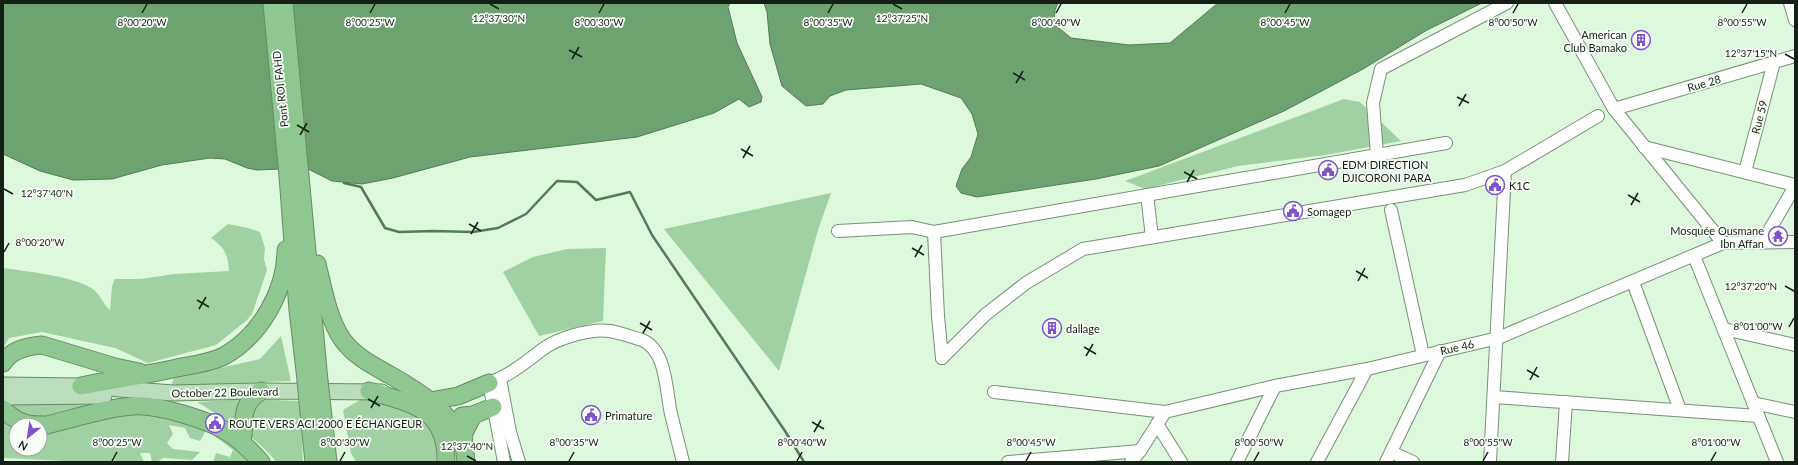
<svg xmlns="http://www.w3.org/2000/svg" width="1798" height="465" viewBox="0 0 1798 465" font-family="Lato,sans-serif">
  <rect width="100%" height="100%" fill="#ddf8dd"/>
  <g fill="#a0d1a2" fill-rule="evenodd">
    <polygon points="1344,99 1360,102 1401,141 1326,155 1238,166 1145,189 1125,181"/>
    <polygon points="831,193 818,230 779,371 664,229"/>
    <path d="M228,224l20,4 12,4 5,16 -1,11 3,11 -15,44 -5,6 -31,25 -68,18 -33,-15 -73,-16 -33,6 -6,11v-81c21,3 76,9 91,22 7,6 9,14 16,20l2,-24 3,-7h26l33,-5 55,-3c-1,-17 -4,-23 -18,-33z"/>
    <polygon points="606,248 603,321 539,336 503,272 533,257 567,249"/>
    <polygon points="281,336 291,381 171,386 174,378 260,359"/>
    <path d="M3,399l150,11 53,20 -6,11 -10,-3 -5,-10 -16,-3 4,9 -6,9 6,6 27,3 -8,8 -29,-2 -6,4h-5l-2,-9h-10l4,9h-58l-83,-4zM16,425h24v24h-24z"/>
    <path d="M248,399l52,2 3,61h-27c-16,-23 -55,-45 -79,-60z"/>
    <polygon points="360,400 391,401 414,408 430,428 439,445 436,462 356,462 351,453 343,410"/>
    <polygon points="215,428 257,462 213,462 216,453 230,457 233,450 212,434"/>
  </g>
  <g fill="#6da370" stroke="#537b55">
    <polygon points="3,3 730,3 728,7 737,43 762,97 761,102 749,107 739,99 714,113 637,137 470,157 393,178 362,184 332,181 306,168 257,170 247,168 225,159 210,158 162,165 112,179 73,180 40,171 3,154"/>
    <polygon points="764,3 1058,3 1055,10 1054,24 1071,38 1129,45 1170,43 1218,3 1482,3 1427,30 1363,69 1284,111 1159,166 1096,179 977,197 961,193 956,186 962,169 971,157 978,134 972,114 961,98 921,84 846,90 830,96 823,104 806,106 782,86 770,44 767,12"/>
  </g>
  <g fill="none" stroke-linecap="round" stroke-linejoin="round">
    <polyline stroke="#537b55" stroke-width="2.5" points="344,183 361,187 385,228 399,232 433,231 473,232 498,228 526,214 557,181 577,182 596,200 630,192 652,235 785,431 804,462"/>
    <g stroke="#779078" stroke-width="14">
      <g id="minor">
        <polyline points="1555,3 1614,109 1723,243"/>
        <polyline points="1790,3 1795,20"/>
        <polyline points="1614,109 1795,56"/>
        <polyline points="1644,147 1795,185"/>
        <polyline points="1377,155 1373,103 1381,69 1507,3"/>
        <polyline points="1745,172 1774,62"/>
        <polyline points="1147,195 1152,237"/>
        <polyline points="1391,210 1423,355"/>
        <polyline points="838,231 912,227 934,232 1446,143"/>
        <polyline points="934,232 938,316 942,358"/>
        <polyline points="1762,243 1795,186"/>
        <polyline points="1694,256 1777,462"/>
        <polyline points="1633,282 1680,410"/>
        <polyline points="1724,329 1795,345"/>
        <polyline points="942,358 985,315 1026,283 1083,249 1465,185 1505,171 1598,116"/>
        <polyline points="500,379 510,432 519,462"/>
        <polyline points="994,392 1165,412 1275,386 1367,369 1498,338 1723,243 1795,242"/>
        <polyline points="1494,397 1758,416"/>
        <polyline points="1753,403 1795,412"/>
        <polyline points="1157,424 1181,462"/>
        <polyline points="1391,452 1413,462"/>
        <path d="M504,462l-15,-79c20,-7 37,-21 54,-34 15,-11 48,-21 67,-18 11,2 22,6 32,9 25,10 24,52 29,74 4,16 8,32 12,48"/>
        <polyline points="1008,462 1140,451"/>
        <polyline points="1131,462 1140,451 1165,412"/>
        <polyline points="1237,462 1275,386"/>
        <polyline points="1317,462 1367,369"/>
        <polyline points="1386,462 1440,351"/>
        <polyline points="1490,462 1505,171"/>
        <polyline points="1562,462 1566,402"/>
      </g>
    </g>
    <g stroke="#658c66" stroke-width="17">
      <g id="major">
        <polyline points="3,385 81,386 173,393 261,391 382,392"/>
        <polyline points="3,397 104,396"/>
      </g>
    </g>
    <g stroke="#658c66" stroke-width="19">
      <g id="highway">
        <polyline points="272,3 288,176 298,310 306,380"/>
        <polyline points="284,3 319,381"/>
        <path d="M317,264c6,24 11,54 25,75 12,17 30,26 48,36 30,17 60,36 74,69"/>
        <path d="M3,363c8,-13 25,-17 39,-18l73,22 24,5"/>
        <path d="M81,386c32,-6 64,-11 96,-18 15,-3 33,-5 47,-12 36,-20 62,-65 62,-106"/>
        <path d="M369,391c43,13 78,17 77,71"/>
        <polyline points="430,401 458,396 489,383"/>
        <path d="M3,409c11,11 21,16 36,16"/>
        <polyline points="462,416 473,415 493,407"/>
        <polyline points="310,424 314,462"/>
        <path d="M40,425h7c29,-7 57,-17 86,-19 24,-2 76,14 96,27 11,7 23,19 32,29"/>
        <polyline points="324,425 328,462"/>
        <path d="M243,436c1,-21 -1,-32 18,-45"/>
        <polyline points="466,462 463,435 473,415"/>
      </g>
    </g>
    <use href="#minor" stroke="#fff" stroke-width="12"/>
    <use href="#major" stroke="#bcddbd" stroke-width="15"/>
    <use href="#highway" stroke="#8fc791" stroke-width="17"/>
    <g stroke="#658c66" stroke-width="19" stroke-linecap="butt">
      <g id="highway-bridge">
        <polyline points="306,380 310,424"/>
        <polyline points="319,381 324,425"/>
      </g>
    </g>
    <use href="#highway-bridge" stroke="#8fc791" stroke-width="17"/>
  </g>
  <path fill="none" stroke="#161f16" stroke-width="1.5" d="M490,4l9,5M893,4l9,5M142,13l5,-9M370,13l5,-9M599,13l5,-9M828,13l5,-9M1056,13l5,-9M1285,13l5,-9M1513,13l5,-9M1742,13l5,-9M569,50l13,7M1785,54l9,5M572,59l7,-12M1013,73l12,7M1016,83l7,-12M1457,97l12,6M1459,106l7,-12M297,125l12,7M300,135l7,-12M741,149l12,7M743,158l7,-12M1184,172l13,7M1187,182l7,-12M4,189l9,5M1628,195l12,7M1631,205l7,-12M469,224l12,7M471,234l7,-12M912,248l12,7M4,252l5,-9M915,257l7,-12M1356,271l12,7M1358,281l7,-13M1785,286l9,5M197,300l12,7M199,309l7,-12M640,323l12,7M1789,327l5,-9M643,333l7,-12M1084,347l12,7M1086,356l7,-12M1527,370l12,7M1530,380l7,-13M368,399l12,7M371,408l7,-12M812,422l12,7M814,432l7,-12M467,456l9,5M112,461l5,-9M340,461l5,-9M569,461l5,-9M797,461l5,-9M1026,461l5,-9M1254,461l5,-9M1483,461l5,-9M1711,461l5,-9"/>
  <defs>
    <g id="building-ring" transform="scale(1)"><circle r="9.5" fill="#f9fef9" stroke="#7d54cd" stroke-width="1.5"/><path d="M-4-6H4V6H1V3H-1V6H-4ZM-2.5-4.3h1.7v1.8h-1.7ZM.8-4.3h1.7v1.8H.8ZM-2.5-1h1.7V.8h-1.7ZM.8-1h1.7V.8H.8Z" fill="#7d54cd"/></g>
    <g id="civic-ring" transform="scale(1)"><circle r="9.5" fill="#f9fef9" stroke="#7d54cd" stroke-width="1.5"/><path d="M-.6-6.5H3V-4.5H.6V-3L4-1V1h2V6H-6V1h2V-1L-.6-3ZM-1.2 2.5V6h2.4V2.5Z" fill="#7d54cd"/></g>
    <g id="temple-ring" transform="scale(1)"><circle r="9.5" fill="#f9fef9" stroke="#7d54cd" stroke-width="1.5"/><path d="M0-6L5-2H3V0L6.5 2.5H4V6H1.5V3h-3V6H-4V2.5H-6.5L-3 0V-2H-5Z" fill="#7d54cd"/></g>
  </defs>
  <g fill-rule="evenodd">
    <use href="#building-ring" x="1641" y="40"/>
    <use href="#civic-ring" x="1328" y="170"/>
    <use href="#civic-ring" x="1495" y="185"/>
    <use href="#civic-ring" x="1293" y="211"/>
    <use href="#temple-ring" x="1778" y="236"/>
    <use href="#building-ring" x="1052" y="328"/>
    <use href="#civic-ring" x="591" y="415"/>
    <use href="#civic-ring" x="215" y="423"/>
  </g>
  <g text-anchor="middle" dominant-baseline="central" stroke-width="3.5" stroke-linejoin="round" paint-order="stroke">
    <g font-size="11" fill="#161f16" stroke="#f9fef9" text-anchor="start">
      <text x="1627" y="34" text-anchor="end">American<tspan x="1627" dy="13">Club Bamako</tspan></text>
      <text x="1342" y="164">EDM DIRECTION<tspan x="1342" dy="13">DJICORONI PARA</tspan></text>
      <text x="1509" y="185">K1C</text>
      <text x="1307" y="211">Somagep</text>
      <text x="1764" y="230" text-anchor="end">Mosquée Ousmane<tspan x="1764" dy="13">Ibn Affan</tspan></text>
      <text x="1066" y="328">dallage</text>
      <text x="605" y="415">Primature</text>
      <text x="229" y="423">ROUTE VERS ACI 2000 E ÉCHANGEUR</text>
    </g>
    <g font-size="11" fill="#161f16" stroke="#f9fef9">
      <text transform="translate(1704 83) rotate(-16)">Rue 28</text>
      <text transform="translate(280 89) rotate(-96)">Pont ROI FAHD</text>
      <text transform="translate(1759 117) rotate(-75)">Rue 59</text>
      <text transform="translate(1457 347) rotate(-13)">Rue 46</text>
      <text transform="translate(225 392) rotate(-1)">October 22 Boulevard</text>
    </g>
  </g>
  <g font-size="10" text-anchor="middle" fill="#161f16" stroke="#f9fef9" stroke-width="3.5" stroke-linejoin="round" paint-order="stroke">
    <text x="499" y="22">12°37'30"N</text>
    <text x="902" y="22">12°37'25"N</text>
    <text x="142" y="26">8°00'20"W</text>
    <text x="370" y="26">8°00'25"W</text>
    <text x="599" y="26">8°00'30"W</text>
    <text x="828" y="26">8°00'35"W</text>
    <text x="1056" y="26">8°00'40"W</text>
    <text x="1285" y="26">8°00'45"W</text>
    <text x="1513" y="26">8°00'50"W</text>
    <text x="1742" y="26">8°00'55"W</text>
    <text x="1751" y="57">12°37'15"N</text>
    <text x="47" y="197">12°37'40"N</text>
    <text x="40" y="246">8°00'20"W</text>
    <text x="1751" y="290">12°37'20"N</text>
    <text x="1758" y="330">8°01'00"W</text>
    <text x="117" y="446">8°00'25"W</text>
    <text x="345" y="446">8°00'30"W</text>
    <text x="574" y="446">8°00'35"W</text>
    <text x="802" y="446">8°00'40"W</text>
    <text x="1031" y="446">8°00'45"W</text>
    <text x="1259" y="446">8°00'50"W</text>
    <text x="1488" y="446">8°00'55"W</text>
    <text x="1716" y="446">8°01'00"W</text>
    <text x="467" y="450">12°37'40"N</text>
  </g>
  <rect width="1798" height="465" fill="none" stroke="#161f16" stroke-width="8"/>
  <g transform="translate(28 437) rotate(210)"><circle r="19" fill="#f9fef9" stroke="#9ea59e"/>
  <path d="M0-3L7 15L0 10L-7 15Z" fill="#7d54cd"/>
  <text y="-6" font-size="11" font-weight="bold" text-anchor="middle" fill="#161f16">N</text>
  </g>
</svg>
